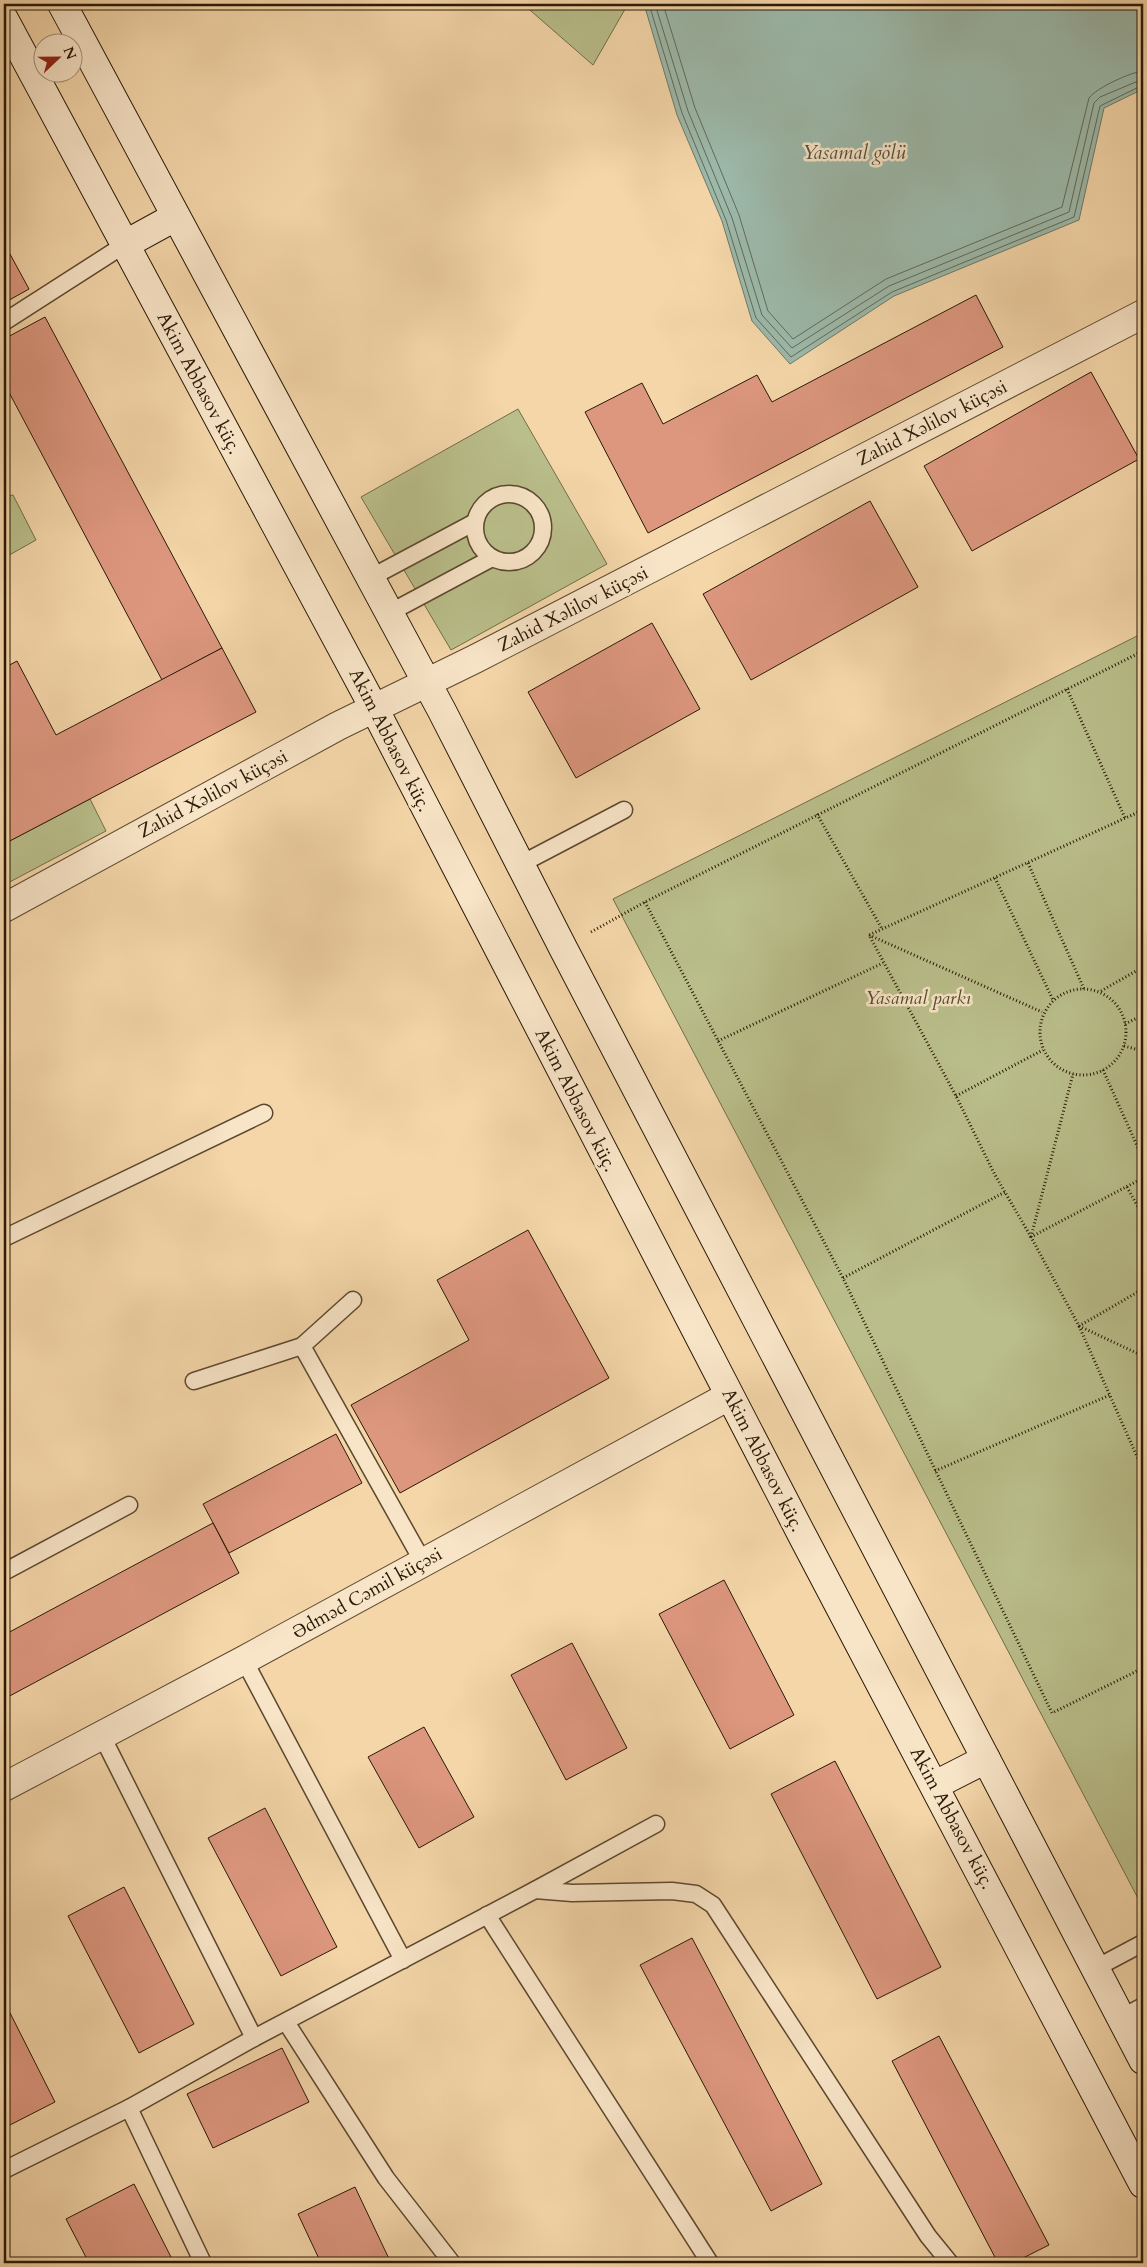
<svg xmlns="http://www.w3.org/2000/svg" width="1147" height="2267" viewBox="0 0 1147 2267" font-family="Cardo,serif">
  <rect width="100%" height="100%" fill="#f4d6a9"/>
  <filter id="stains"><feTurbulence type="fractalNoise" baseFrequency=".004" numOctaves="4"/><feColorMatrix values="0 0 0 0 .2 0 0 0 0 .09 0 0 0 0 .02 0 0 0 .5 -.17"/></filter>
  <radialGradient id="worn" r=".72"><stop offset=".6" stop-color="#630" stop-opacity="0"/><stop offset="1" stop-color="#630" stop-opacity=".3"/></radialGradient>
  <g fill="#b9be8a" stroke="#716c48">
    <polygon points="523,4 628,4 593,65"/>
    <polygon points="518,409 607,564 451,650 361,497"/>
    <polygon points="13,495 36,540 4,558 4,497"/>
    <polygon points="1143,633 1143,1905 1142,1906 613,899"/>
    <polygon points="90,799 106,831 4,885 4,844"/>
  </g>
  <polygon fill="#9cb9aa" stroke="#6e7968" points="644,4 1143,4 1143,89 1104,108 1079,220 894,296 790,364 752,321 722,221 677,115"/>
  <g fill="none" stroke-linecap="round" stroke-linejoin="round">
    <g stroke="#626958" stroke-width="1">
      <polyline points="649,4 682,113 726,220 756,318 791,357 892,292 1074,217 1100,106 1143,85"/>
      <polyline points="655,4 688,111 732,218 762,315 792,348 889,286 1069,212 1094,103 1100,97 1143,79"/>
      <path d="M663,4l32,104 44,107 29,96 25,28 93,-60 176,-72 27,-109c7,-10 42,-26 54,-27"/>
    </g>
  </g>
  <g fill="#dd977f" stroke="#291906">
    <polygon points="4,243 29,289 4,303"/>
    <polygon points="976,295 1003,347 648,533 585,412 642,383 663,424 757,375 772,402"/>
    <polygon points="45,317 222,648 162,680 4,383 4,339"/>
    <polygon points="1091,372 1139,459 972,551 924,466"/>
    <polygon points="870,501 918,587 751,680 703,594"/>
    <polygon points="652,623 700,709 576,778 528,692"/>
    <polygon points="222,648 256,712 4,844 4,668 17,661 56,735"/>
    <polygon points="528,1230 609,1378 400,1493 351,1405 469,1340 437,1280"/>
    <polygon points="336,1434 362,1483 229,1553 203,1504"/>
    <polygon points="213,1523 239,1573 4,1699 4,1635"/>
    <polygon points="724,1580 794,1715 730,1749 659,1614"/>
    <polygon points="572,1643 627,1748 566,1780 511,1675"/>
    <polygon points="424,1727 474,1817 419,1848 368,1757"/>
    <polygon points="835,1761 941,1967 877,1999 771,1794"/>
    <polygon points="265,1808 337,1947 281,1976 208,1838"/>
    <polygon points="124,1887 194,2024 139,2053 68,1916"/>
    <polygon points="692,1938 822,2184 771,2211 640,1965"/>
    <polygon points="4,2001 55,2102 4,2128"/>
    <polygon points="939,2036 1049,2245 1013,2263 998,2263 892,2061"/>
    <polygon points="282,2048 309,2102 213,2148 187,2094"/>
    <polygon points="134,2184 174,2263 89,2263 66,2219"/>
    <polygon points="355,2187 391,2263 321,2263 298,2214"/>
  </g>
  <g fill="none" stroke-linecap="round" stroke-linejoin="round">
    <g stroke="#5c482f" stroke-width="19">
      <g id="lane">
        <polyline points="4,322 124,245"/>
        <circle cx="509" cy="528" r="34"/>
        <polyline points="370,578 475,522"/>
        <polyline points="389,613 492,558"/>
        <polyline points="521,864 624,810"/>
        <polyline points="4,1238 264,1113"/>
        <polyline points="302,1346 423,1562"/>
        <polyline points="194,1381 302,1346 353,1300"/>
        <polyline points="4,1572 129,1505"/>
        <polyline points="244,1660 403,1960"/>
        <polyline points="102,1736 254,2038"/>
        <polyline points="535,1890 572,1893 672,1891 696,1894 713,1905 928,2236 950,2263"/>
        <polyline points="487,1915 710,2263"/>
        <polyline points="1096,1968 1143,1943"/>
        <polyline points="1121,2018 1143,2006"/>
        <polyline points="286,2022 386,2178 452,2263"/>
        <polyline points="129,2108 203,2263"/>
        <polyline points="4,2170 129,2108 254,2038 535,1890 656,1824"/>
      </g>
    </g>
    <g stroke="#5c482f" stroke-width="30">
      <g id="street">
        <polyline points="4,908 338,726 475,659 1143,314"/>
        <polyline points="4,1787 244,1660 729,1396"/>
      </g>
    </g>
    <g stroke="#291906" stroke-width="30">
      <g id="secondary">
        <polyline points="62,4 442,711 563,948 1143,2060"/>
        <polyline points="4,19 374,708 802,1535 1143,2184"/>
        <polyline points="124,245 175,217"/>
        <polyline points="935,1785 986,1759"/>
      </g>
    </g>
    <g stroke="#291906" stroke-width="3" stroke-dasharray="1 2.5" stroke-linecap="butt">
      <polyline points="1067,689 1125,818"/>
      <polyline points="817,814 882,929"/>
      <polyline points="1028,863 1084,989"/>
      <polyline points="995,878 1053,1000"/>
      <polyline points="645,902 843,1278 1052,1713 1143,1668"/>
      <polyline points="591,932 645,902 1143,651"/>
      <polyline points="869,935 1042,1012"/>
      <circle cx="1083" cy="1032" r="43"/>
      <polyline points="1101,991 1143,967"/>
      <polyline points="1125,1024 1143,1015"/>
      <polyline points="718,1041 883,963"/>
      <polyline points="1124,1046 1143,1051"/>
      <polyline points="1103,1070 1143,1159"/>
      <polyline points="956,1096 1043,1050"/>
      <polyline points="1143,1178 1031,1237 1079,1326 1143,1289"/>
      <polyline points="1127,1187 1143,1216"/>
      <polyline points="1031,1237 995,1175 956,1096 869,935 1143,810"/>
      <polyline points="1031,1237 1073,1074"/>
      <polyline points="843,1278 1005,1192"/>
      <polyline points="1079,1326 1143,1470"/>
      <polyline points="1079,1326 1143,1356"/>
      <polyline points="935,1471 1110,1395"/>
    </g>
    <use href="#lane" stroke="#f8e4c7" stroke-width="16"/>
    <use href="#street" stroke="#f8e4c7" stroke-width="28"/>
    <use href="#secondary" stroke="#f8e4c7" stroke-width="28"/>
  </g>
  <g text-anchor="middle" dominant-baseline="central" stroke-width="5" stroke-linejoin="round" paint-order="stroke">
    <g font-size="19" fill="#291906" stroke="#f8e4c7">
      <text transform="translate(199 383) rotate(62)">Akim Abbasov küç.</text>
      <text transform="translate(932 423) rotate(-27)">Zahid Xəlilov küçəsi</text>
      <text transform="translate(573 609) rotate(-27)">Zahid Xəlilov küçəsi</text>
      <text transform="translate(390 740) rotate(63)">Akim Abbasov küç.</text>
      <text transform="translate(213 794) rotate(-28)">Zahid Xəlilov küçəsi</text>
      <text transform="translate(576 1100) rotate(63)">Akim Abbasov küç.</text>
      <text transform="translate(763 1460) rotate(63)">Akim Abbasov küç.</text>
      <text transform="translate(367 1593) rotate(-29)">Ədməd Cəmil küçəsi</text>
      <text transform="translate(952 1818) rotate(62)">Akim Abbasov küç.</text>
    </g>
    <g font-size="19" font-style="italic" fill="#544b2e" stroke="#f8e4c7">
      <text x="918" y="998">Yasamal parkı</text>
    </g>
    <g font-size="20" font-style="italic" fill="#51513f" stroke="#f8e4c7">
      <text x="854" y="152">Yasamal gölü</text>
    </g>
  </g>
  <rect width="1147" height="2267" fill="none" stroke="#f4d6a9" stroke-width="20"/>
  <rect x="5" y="5" width="1137" height="2257" fill="none" stroke="#291906" stroke-width="2.5"/>
  <rect x="10" y="10" width="1127" height="2247" fill="none" stroke="#291906"/>
  <g transform="translate(58 58) rotate(68)"><circle r="24" fill="#f8e4c7" stroke="#a5937a"/>
  <path d="M0-4L9 19L0 12L-9 19Z" fill="#8f2418"/>
  <text y="-8" font-size="14" font-weight="bold" text-anchor="middle" fill="#291906">N</text>
  </g>
  <rect width="100%" height="100%" filter="url(#stains)"/>
  <rect width="100%" height="100%" fill="url(#worn)"/>
</svg>
